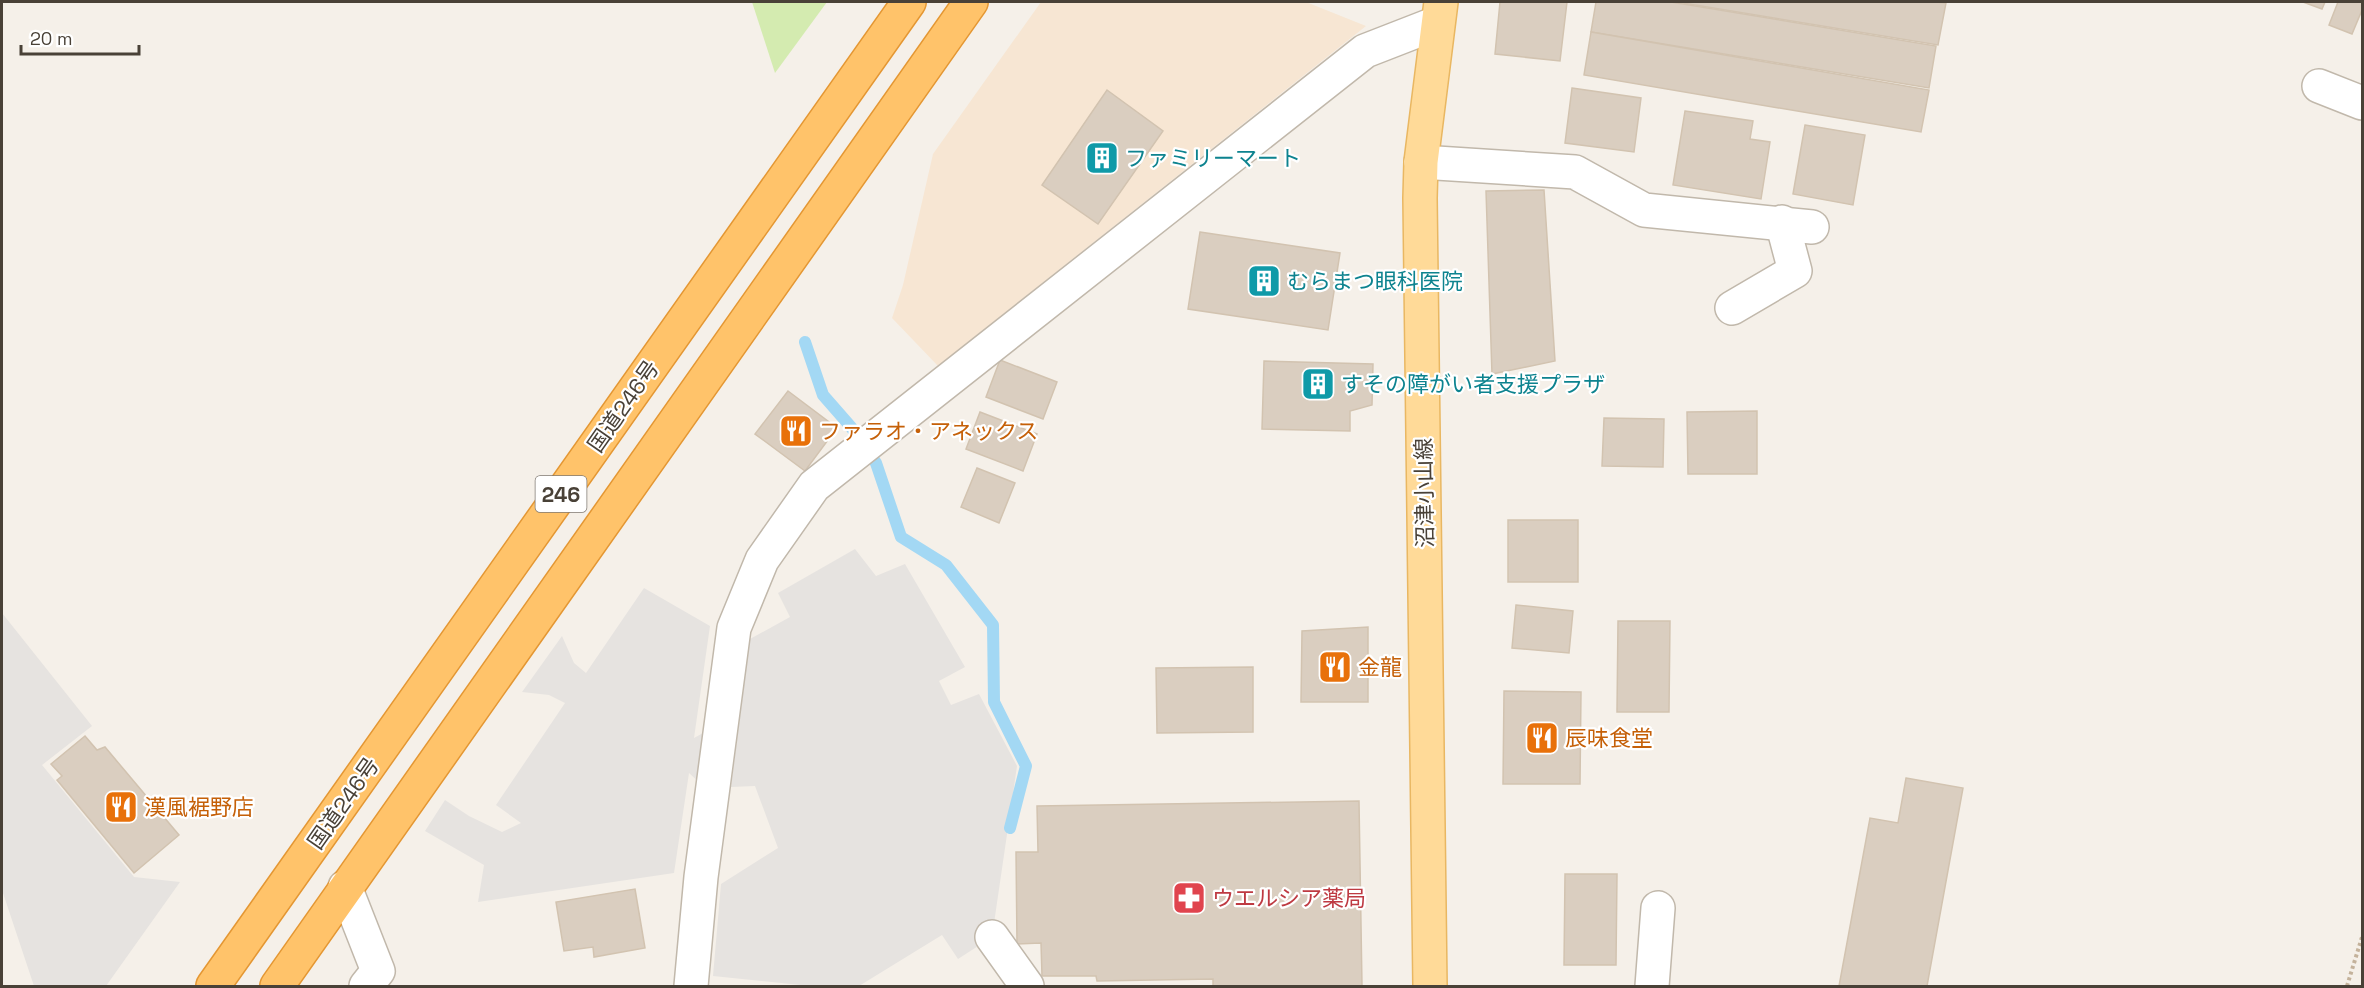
<svg xmlns="http://www.w3.org/2000/svg" width="2364" height="988" viewBox="0 0 2364 988" font-family="'Space Grotesk','Noto Sans JP',sans-serif">
  <rect width="100%" height="100%" fill="#f5f0e9"/>
  <polygon fill="#f7e6d3" points="1041,2 1306,2 1366,26 938,366 892,318 903,285 933,154"/>
  <polygon fill="#d4ebb0" points="752,2 827,2 775,73"/>
  <g fill="#e6e3e0">
    <polygon points="855,549 876,576 905,564 965,667 939,681 951,705 979,694 1017,766 992,937 958,959 942,935 859,986 810,986 713,976 721,884 778,848 755,786 731,787 750,639 790,617 778,593"/>
    <polygon points="644,588 710,626 694,738 705,732 701,784 689,773 674,873 478,902 484,865 425,831 445,800 469,816 502,832 521,823 496,805 565,703 549,695 522,692 562,636 574,663 586,673"/>
    <polygon points="2,613 92,726 42,765 134,877 180,882 106,986 34,986 2,890"/>
  </g>
  <g fill="none" stroke-linecap="round" stroke-linejoin="round">
    <polyline stroke="#a3d8f4" stroke-width="12" points="805,342 823,395 851,427 876,463 901,537 946,565 993,625 994,702 1026,766 1010,828"/>
  </g>
  <g fill="#dacec0" stroke="#d2c3b0" stroke-width="1.5">
    <polygon points="1500,2 1567,2 1560,61 1495,54"/>
    <polygon points="1596,2 1671,2 1936,46 1929,88 1591,32"/>
    <polygon points="1677,2 1936,2 1946,3 1938,45"/>
    <polygon points="2303,2 2325,2 2322,9"/>
    <polygon points="2338,2 2362,2 2362,10 2352,34 2329,25"/>
    <polygon points="1591,32 1929,90 1921,132 1584,75"/>
    <polygon points="1572,88 1641,98 1634,152 1565,143"/>
    <polygon points="1107,90 1163,131 1098,224 1042,185"/>
    <polygon points="1685,111 1753,121 1750,139 1770,142 1761,199 1673,185"/>
    <polygon points="1805,125 1865,135 1853,205 1793,194"/>
    <polygon points="1544,190 1555,361 1492,374 1486,191"/>
    <polygon points="1200,232 1340,253 1328,330 1188,309"/>
    <polygon points="1000,360 1057,382 1043,419 986,397"/>
    <polygon points="1264,361 1373,364 1372,405 1350,411 1350,431 1262,429"/>
    <polygon points="788,391 837,428 805,471 755,434"/>
    <polygon points="1757,411 1757,474 1688,474 1687,412"/>
    <polygon points="980,412 1037,434 1023,471 966,449"/>
    <polygon points="1604,418 1664,419 1663,467 1602,466"/>
    <polygon points="977,468 1015,483 999,523 961,507"/>
    <rect x="1508" y="520" width="70" height="62"/>
    <polygon points="1516,605 1573,611 1569,653 1512,648"/>
    <polygon points="1618,621 1670,621 1669,712 1617,712"/>
    <polygon points="1368,627 1368,702 1301,702 1302,631"/>
    <polygon points="1253,667 1253,732 1157,733 1156,668"/>
    <polygon points="1504,691 1581,692 1580,784 1503,784"/>
    <polygon points="85,736 97,750 105,747 179,835 134,873 57,780 62,776 51,764"/>
    <polygon points="1906,778 1963,788 1927,986 1839,986 1870,818 1898,823"/>
    <polygon points="1359,801 1362,986 1213,986 1213,979 1097,981 1096,976 1042,976 1041,943 1017,944 1016,852 1038,852 1037,806"/>
    <polygon points="1565,874 1617,874 1616,965 1564,965"/>
    <polygon points="635,889 645,948 594,957 593,947 564,951 556,902"/>
  </g>
  <g fill="none" stroke-linecap="round" stroke-linejoin="round">
    <g stroke="#c1b8ab" stroke-width="36">
      <g id="minor">
        <polyline points="2319,86 2362,103"/>
        <polyline points="1421,162 1575,172 1644,210 1812,227"/>
        <polyline points="1732,308 1795,271 1782,222"/>
        <polyline points="345,887 378,971 366,986"/>
        <polyline points="992,937 1027,986"/>
        <polyline points="691,986 701,877 734,628 762,560 814,486 1365,51 1437,23"/>
        <polyline points="1652,986 1658,908"/>
      </g>
    </g>
    <g stroke="#e9b762" stroke-width="36">
      <polyline id="major" points="1430,986 1420,198 1421,162 1441,2"/>
    </g>
    <g stroke="#e49733" stroke-width="36">
      <g id="highway">
        <polyline points="213,986 909,2"/>
        <polyline points="277,986 971,2"/>
      </g>
    </g>
    <polyline stroke="#c4b29b" stroke-width="4" stroke-dasharray="3 3" stroke-linecap="butt" points="2347,986 2362,937"/>
    <use href="#minor" stroke="#fff" stroke-width="33"/>
    <use href="#major" stroke="#ffda98" stroke-width="33"/>
    <use href="#highway" stroke="#ffc36a" stroke-width="33"/>
  </g>
  <defs>
    <g id="building-square" transform="scale(1.725)"><rect x="-9" y="-9" width="18" height="18" rx="4" fill="#0f9aa8" stroke="#fff"/><path d="M-4-6H4V6H1V3H-1V6H-4ZM-2.5-4.3h1.7v1.8h-1.7ZM.8-4.3h1.7v1.8H.8ZM-2.5-1h1.7V.8h-1.7ZM.8-1h1.7V.8H.8Z" fill="#fff"/></g>
    <g id="restaurant-square" transform="scale(1.725)"><rect x="-9" y="-9" width="18" height="18" rx="4" fill="#e8710a" stroke="#fff"/><path d="M-5-6h1v4h1v-4h1v4h1v-4h1v5L-1.5 .5V6h-2V.5L-5-1ZM5-6V6H3V1.5H1.5Q1.5-4 5-6Z" fill="#fff"/></g>
    <g id="pharmacy-square" transform="scale(1.725)"><rect x="-9" y="-9" width="18" height="18" rx="4" fill="#e0444e" stroke="#fff"/><path d="M-2-6h4v4h4v4h-4v4h-4v-4h-4v-4h4Z" fill="#fff"/></g>
  </defs>
  <g fill-rule="evenodd">
    <use href="#building-square" x="1102" y="158"/>
    <use href="#building-square" x="1264" y="281"/>
    <use href="#building-square" x="1318" y="384"/>
    <use href="#restaurant-square" x="796" y="431"/>
    <use href="#restaurant-square" x="1335" y="667"/>
    <use href="#restaurant-square" x="1542" y="738"/>
    <use href="#restaurant-square" x="121" y="807"/>
    <use href="#pharmacy-square" x="1189" y="898"/>
  </g>
  <g text-anchor="middle" dominant-baseline="central" stroke-width="4.5" stroke-linejoin="round" paint-order="stroke">
    <rect fill="#fff" stroke="#807a73" stroke-width="1.5" x="535.5" y="476" width="51" height="36" rx="4.5"/>
    <g font-size="21" font-weight="bold" fill="#494137">
      <text x="561" y="494">246</text>
    </g>
    <g font-size="22" fill="#0d838f" stroke="#fff" text-anchor="start">
      <text x="1125" y="158">ファミリーマート</text>
      <text x="1287" y="281">むらまつ眼科医院</text>
      <text x="1341" y="384">すその障がい者支援プラザ</text>
    </g>
    <g font-size="22" fill="#494137" stroke="#fff">
      <text transform="translate(623 406) rotate(-55)">国道246号</text>
      <text transform="translate(1424 493) rotate(-91)">沼津小山線</text>
      <text transform="translate(343 803) rotate(-55)">国道246号</text>
    </g>
    <g font-size="22" fill="#c56008" stroke="#fff" text-anchor="start">
      <text x="819" y="431">ファラオ・アネックス</text>
      <text x="1358" y="667">金龍</text>
      <text x="1565" y="738">辰味食堂</text>
      <text x="144" y="807">漢風裾野店</text>
    </g>
    <g font-size="22" fill="#be3a42" stroke="#fff" text-anchor="start">
      <text x="1212" y="898">ウエルシア薬局</text>
    </g>
  </g>
  <rect width="2364" height="988" fill="none" stroke="#494137" stroke-width="6"/>
  <path d="M21 45v9h118v-9" fill="none" stroke="#494137" stroke-width="3"/>
  <text x="30" y="45" font-size="18" fill="#494137" stroke="#ffffff" stroke-width="4.5" paint-order="stroke">20 m</text>
</svg>
